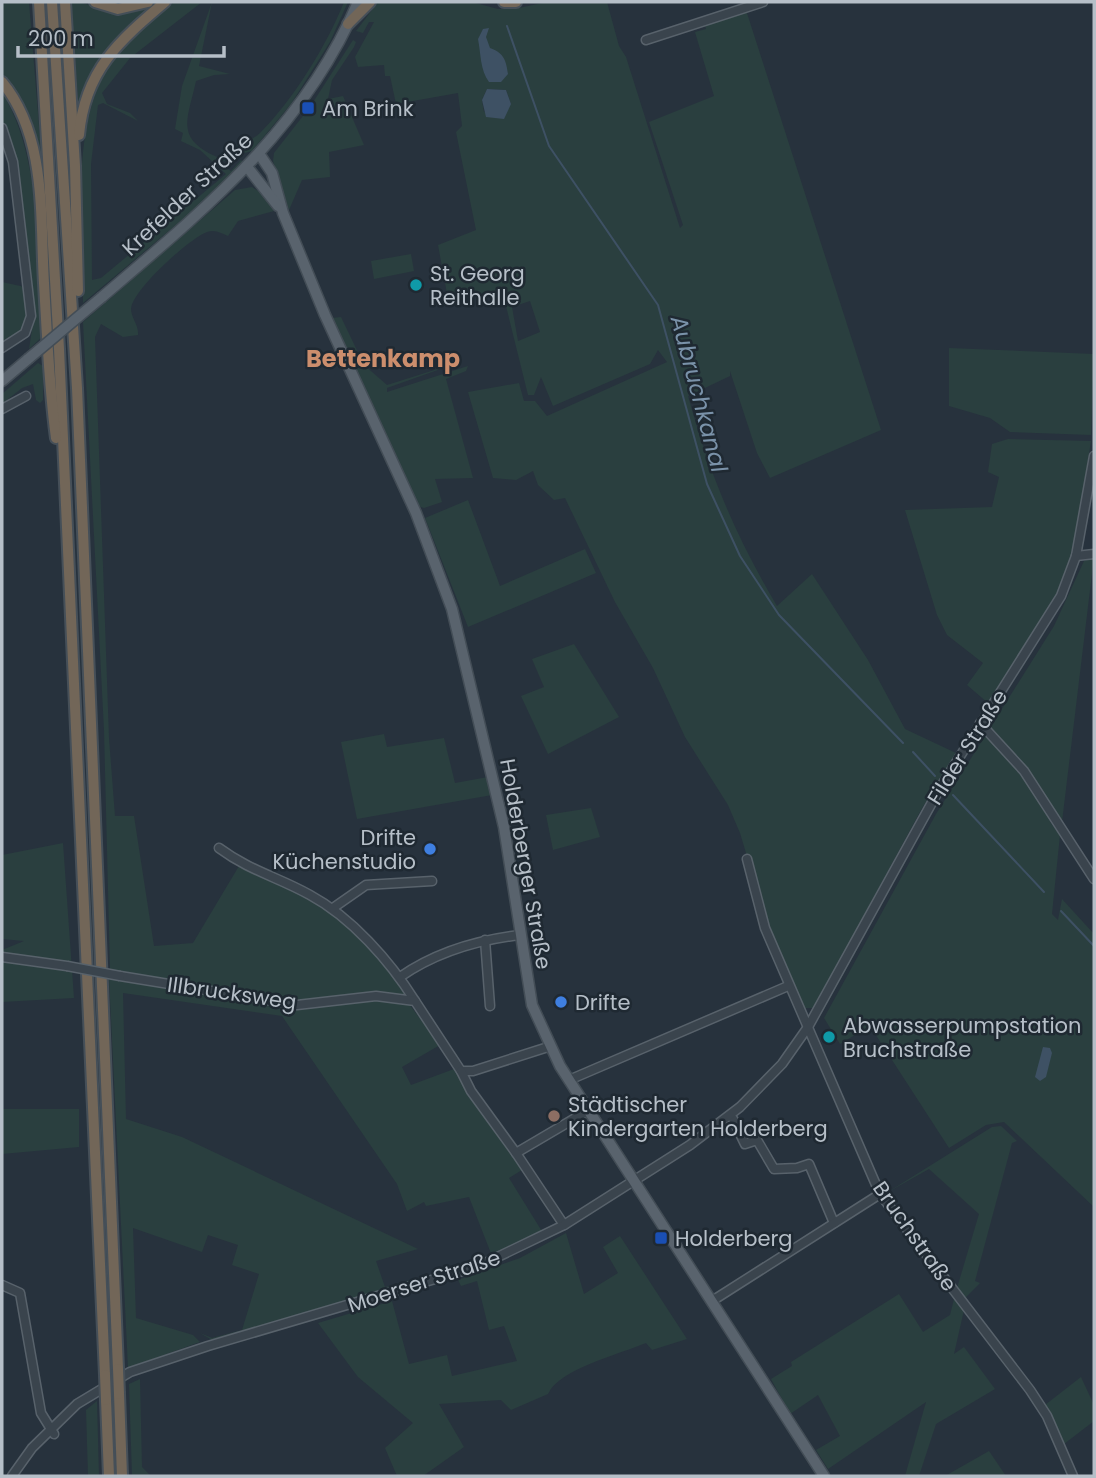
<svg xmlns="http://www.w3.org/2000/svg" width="1096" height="1478" viewBox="0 0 1096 1478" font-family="Poppins,sans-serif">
  <rect width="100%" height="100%" fill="#27323d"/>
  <g fill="#2a3f3f" fill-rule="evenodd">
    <polygon points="2,2 29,2 42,163 38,144 35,144 2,78"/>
    <path d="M71,2c16,0 21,5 33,6 20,3 39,-6 57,-6l-32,25 -50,86z"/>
    <path d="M174,2h28l-72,56 -28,35 5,11 23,9 8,8 -35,-18 -5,2 -7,59 1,116 9,-2 125,-104 -26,-24 -19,-9 2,-8 -8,-4 7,-43 30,-84 -13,64 31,8 -16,1 -18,6c-8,38 -22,57 21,76 12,-12 30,-12 43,-24 33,-33 67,-88 84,-131h4l-18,40 -39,62 -39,47 -11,3 -7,8 -16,-2 -1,3 14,8 10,-11 2,2 -48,47 -112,94c0,-75 -15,-184 32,-246 16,-22 39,-37 59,-55z"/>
    <path d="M378,2h94l26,7h16l33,-7h60l12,44 7,11 54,171 3,-3 -34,-103 65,-26 -19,-64 11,-3 -1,-4 41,-15 135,420 -111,48 -13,-25 -27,-82v5l-42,20c22,79 47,139 89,210l35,-32 56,86 37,69 51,24 -35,57 -107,198h-11l-33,-75 -30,-100 -12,-28 -43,-68 -32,-69 -38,-66 -50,-104 -11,2 -16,-15 -5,-14 -17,9 -23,-2 -25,-86 51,-9 5,18h11l12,15 120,-54 -9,-12 -8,14 -97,42 -12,-29 -7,18h-6l-25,-101 -55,5 -10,-54 38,-15 -20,-98 6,-6 -4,-33 -62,11 -6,-28h-5l-1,-11 -26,2 -3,-10 19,-35h-5l-6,11 -7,-2zM487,89l19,1 5,14 -27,8 -2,-12zM530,301l10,31 -22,9 -6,-34z"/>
    <polygon points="353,40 356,42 354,47 332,80 328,99 343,96 364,145 329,152 330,177 302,180 289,210 273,161 274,153 310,107"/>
    <path d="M2,92c41,67 35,167 40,245l-13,12 4,-26 -27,-195 -4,-8z"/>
    <path d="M252,187l15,10 7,14 -36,10 -10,15c-7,-3 -13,-7 -21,-4 -17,6 -75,58 -76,77 0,9 8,16 7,26l-15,2 -22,-13 -6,13 14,401 6,78h19l20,130 39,-3 46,-77c30,13 66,24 92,44 29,23 55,54 75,84l-120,6 -176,-30 -6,-240 -21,-408 152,-132z"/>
    <polygon points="411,254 414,271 374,279 371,261"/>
    <path d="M2,282l23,5c4,34 6,40 -23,59z"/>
    <polygon points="341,317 364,365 387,385 463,361 387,388 387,392 468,366 466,371 446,379 473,478 435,479 442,502 424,508 418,506 332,322 332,318"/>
    <polygon points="949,348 1094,354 1091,435 1010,432 990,418 949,406"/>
    <polygon points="38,363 43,366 43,400 40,403 36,400 33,384 22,388 2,404 2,394"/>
    <polygon points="1008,439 1091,441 1073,556 1057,596 988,703 967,685 983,663 947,635 937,615 905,510 992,507 999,477 988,472 992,444"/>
    <polygon points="468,500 500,586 585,549 596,573 468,627 425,518"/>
    <polygon points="1094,557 1062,822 1052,814 1050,822 1060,835 1052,914 1058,920 1062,899 1094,934 1094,1207 1004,1122 986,1125 949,1148 870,1026 840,1044 824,1018 936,814 1054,626 1084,561"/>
    <polygon points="574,644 619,717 548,754 521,696 544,687 532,659"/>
    <polygon points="384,734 387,747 444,738 455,783 488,777 492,795 357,819 341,742"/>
    <polygon points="938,801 939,801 818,1020 920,830"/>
    <polygon points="591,808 600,837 553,850 546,815"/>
    <polygon points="63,843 74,998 2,1002 2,950 24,941 2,939 2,855"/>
    <path d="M109,978l176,29c35,0 94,-16 124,-3l31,41 -38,22 9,18 43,-16 23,33 6,-3 47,66 -21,13 34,55 -51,23 -23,-59 -43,9 -2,-4 -17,9 -10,-27 -115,-168 -159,-23 3,126 56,18 236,112 -42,12 9,26 36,-10v2l-209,61 -12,-7 12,5 30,-8 17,-56 -27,-9 6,-20 -30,-10 -6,17 -69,-24 3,90 57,17 7,7 -72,26z"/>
    <polygon points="2,1109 79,1109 79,1147 2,1154"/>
    <polygon points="1001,1126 1017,1141 1012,1143 975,1281 980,1283 965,1298 957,1288 979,1214 929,1169 888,1192 992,1127"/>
    <path d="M566,1233l18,61 34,-21 -15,-26 17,-11 67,103 -35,11 -6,-7c-26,11 -87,26 -98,51l-37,16 -10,-10 -62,4 25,43 -41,29h-26l-12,-28 28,-25 -55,-46 -40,-54 74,-22 17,63 38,-9 5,21 65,-15 -13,-35 -15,4 -12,-49 -16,5 -3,-6 62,-22z"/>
    <polygon points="899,1294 923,1332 950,1315 955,1295 964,1310 954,1354 964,1347 995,1389 936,1424 919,1476 905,1476 926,1402 828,1469 816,1450 840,1436 818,1395 790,1414 771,1379 792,1366 791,1362"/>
    <polygon points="1081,1377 1094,1405 1094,1421 1064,1444 1045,1405"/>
    <polygon points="140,1379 142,1467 151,1476 132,1476 129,1384"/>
    <polygon points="97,1401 99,1476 88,1476 86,1410"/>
    <polygon points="989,1451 1006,1476 945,1476"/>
  </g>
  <g fill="#3e5164">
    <path d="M489,28l-3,9 4,11c14,5 16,12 18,26l-7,8h-12c-9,-12 -8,-28 -11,-43l5,-10z"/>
    <polygon points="487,89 506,90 511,104 504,119 486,117 482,100"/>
    <polygon points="1043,1047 1050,1048 1052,1053 1046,1077 1040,1081 1035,1077"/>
  </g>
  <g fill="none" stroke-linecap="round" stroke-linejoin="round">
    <g stroke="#3e5164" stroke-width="2">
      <polyline points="507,26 549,146 658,305 707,484 740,556 779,615 903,743"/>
      <polyline points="913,752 935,776"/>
      <polyline points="953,795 1044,892"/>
      <polyline points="1061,911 1094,946"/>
    </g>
    <g stroke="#58626b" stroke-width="11">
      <g id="minor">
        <polyline points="646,40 763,2"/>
        <polyline points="2,128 13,162 31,316 25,333 2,348"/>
        <polyline points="2,409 26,396"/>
        <polyline points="1076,556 1094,554"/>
        <polyline points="980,723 1024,771 1094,879"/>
        <path d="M219,848c31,23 59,29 91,47 41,22 80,66 105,106"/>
        <polyline points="747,859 765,928 880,1194 1030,1390 1047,1416 1073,1476"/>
        <polyline points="333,908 366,885 432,881"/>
        <polyline points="485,940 490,1006"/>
        <polyline points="2,957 67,966"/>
        <polyline points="120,976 297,1005 376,996 415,1001 461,1071 473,1071 548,1047"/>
        <path d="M400,977c36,-25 77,-37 120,-42"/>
        <polyline points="461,1071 471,1091 516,1153 589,1110"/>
        <polyline points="569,1080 788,986"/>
        <polyline points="733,1119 745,1144 757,1140 774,1169 797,1168 809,1164 834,1223"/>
        <polyline points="516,1153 564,1225"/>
        <polyline points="2,1285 20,1293 41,1413 54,1434"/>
        <polyline points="712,1301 880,1194"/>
        <polyline points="12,1476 32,1448 77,1404 130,1372 208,1346 479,1266 564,1225 690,1145 740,1107 782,1064 808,1027 940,788 1061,596 1076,556 1094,456"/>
      </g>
    </g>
    <g stroke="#434d56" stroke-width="13">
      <g id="major">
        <polyline points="260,155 272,173 283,213 325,315 416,513 452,609 504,827 532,1005 560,1066 824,1476"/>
        <polyline points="248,168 278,206"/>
        <path d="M102,297c102,-87 203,-169 256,-295"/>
        <polyline points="2,381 28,359"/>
      </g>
    </g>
    <g stroke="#454f58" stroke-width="14">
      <g id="highway">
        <polyline points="39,2 59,349 105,1375"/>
        <polyline points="52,2 77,388 118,1369"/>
        <polyline points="65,2 75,166 78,291"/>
        <polyline points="95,2 118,9 148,2"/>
        <polyline points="504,2 516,2"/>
        <polyline points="348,24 370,2"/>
        <path d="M2,82c45,54 38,136 42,201 3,52 5,104 12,155"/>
        <path d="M79,135c6,-65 40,-94 86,-133"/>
        <polyline points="119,1394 122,1476"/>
        <polyline points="106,1400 109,1476"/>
      </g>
    </g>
    <use href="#minor" stroke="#3a444d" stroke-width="8"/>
    <use href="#major" stroke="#59636d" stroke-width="10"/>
    <use href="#highway" stroke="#726658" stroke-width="10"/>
    <g stroke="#58626b" stroke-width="11" stroke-linecap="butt">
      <polyline id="minor-bridge" points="67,966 120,976"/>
    </g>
    <g stroke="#434d56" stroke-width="13" stroke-linecap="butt">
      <polyline id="major-bridge" points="28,359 102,297"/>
    </g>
    <g stroke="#454f58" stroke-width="14" stroke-linecap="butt">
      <g id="highway-bridge">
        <polyline points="118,1369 119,1394"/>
        <polyline points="105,1375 106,1400"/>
      </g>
    </g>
    <use href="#minor-bridge" stroke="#3a444d" stroke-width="8"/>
    <use href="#major-bridge" stroke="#59636d" stroke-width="10"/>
    <use href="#highway-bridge" stroke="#726658" stroke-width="10"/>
  </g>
  <g fill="#1a4fb4" stroke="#1f2932" stroke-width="2.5">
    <rect x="301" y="101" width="14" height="14" rx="3.5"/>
    <rect x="654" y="1231" width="14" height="14" rx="3.5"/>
  </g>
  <g fill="#0f9aa8" stroke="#1f2932" stroke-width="2.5">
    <circle cx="416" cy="285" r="7"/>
    <circle cx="829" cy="1037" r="7"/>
  </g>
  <g fill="#3f7fe0" stroke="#1f2932" stroke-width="2.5">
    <circle cx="430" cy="849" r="7"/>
    <circle cx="561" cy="1002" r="7"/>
  </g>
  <circle fill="#8d6e63" stroke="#1f2932" stroke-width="2.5" cx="554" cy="1116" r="7"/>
  <g text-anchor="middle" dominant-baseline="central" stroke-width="5" stroke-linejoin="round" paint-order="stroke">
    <g font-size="21" fill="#b6bfc8" stroke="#1f2932" text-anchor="start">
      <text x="322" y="108">Am Brink</text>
      <text x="430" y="273">St. Georg<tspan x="430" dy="24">Reithalle</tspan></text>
      <text x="416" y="837" text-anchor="end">Drifte<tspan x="416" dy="24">Küchenstudio</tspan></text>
      <text x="575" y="1002">Drifte</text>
      <text x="843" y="1025">Abwasserpumpstation<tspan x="843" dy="24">Bruchstraße</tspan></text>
      <text x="568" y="1104">Städtischer<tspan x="568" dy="24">Kindergarten Holderberg</tspan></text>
      <text x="675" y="1238">Holderberg</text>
    </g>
    <g font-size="21" fill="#b6bfc8" stroke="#1f2932">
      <text transform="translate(187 194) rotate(-43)">Krefelder Straße</text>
      <text transform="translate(967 747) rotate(-58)">Filder Straße</text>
      <text transform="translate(526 864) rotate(80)">Holderberger Straße</text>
      <text transform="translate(232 993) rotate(8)">Illbrucksweg</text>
      <text transform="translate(915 1236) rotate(55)">Bruchstraße</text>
      <text transform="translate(424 1281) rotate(-18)">Moerser Straße</text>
    </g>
    <g font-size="23" font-style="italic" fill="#7a92a9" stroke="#1f2932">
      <text transform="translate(699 394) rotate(75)">Aubruchkanal</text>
    </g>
    <g font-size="24" font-weight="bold" fill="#cc8e6d" stroke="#1f2932">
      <text x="383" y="358">Bettenkamp</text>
    </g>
  </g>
  <rect width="1096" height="1478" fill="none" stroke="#b6bfc8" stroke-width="7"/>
  <path d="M18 46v10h206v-10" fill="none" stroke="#b6bfc8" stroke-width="3.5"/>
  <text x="28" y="46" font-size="21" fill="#b6bfc8" stroke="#1f2932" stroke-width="5" paint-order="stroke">200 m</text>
</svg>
